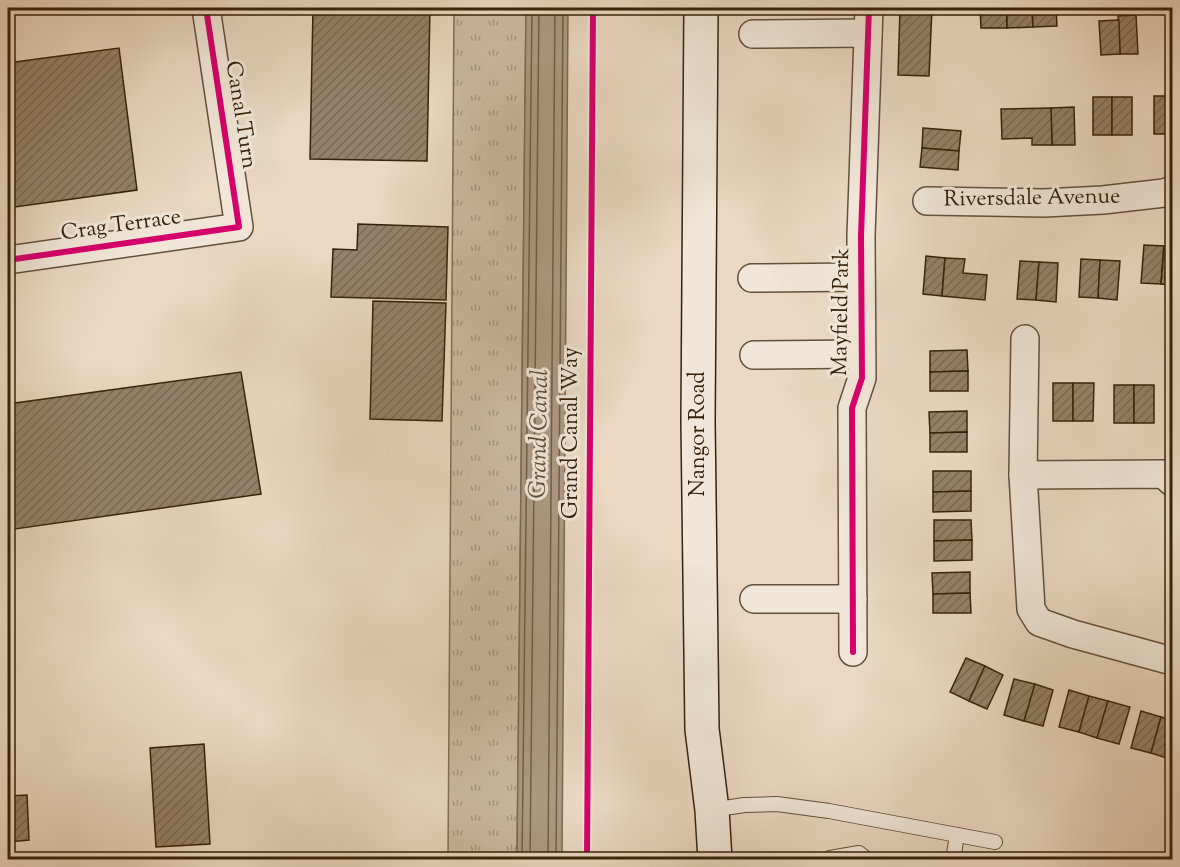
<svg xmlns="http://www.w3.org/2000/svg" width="1180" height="867" viewBox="0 0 1180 867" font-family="'Sorts Mill Goudy',serif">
  <defs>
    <pattern id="grass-tufts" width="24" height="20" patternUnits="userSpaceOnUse" patternTransform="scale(1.5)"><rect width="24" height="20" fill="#ccb9a3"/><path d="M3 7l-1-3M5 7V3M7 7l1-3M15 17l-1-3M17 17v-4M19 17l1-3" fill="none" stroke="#a69683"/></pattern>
    <pattern id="building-hatch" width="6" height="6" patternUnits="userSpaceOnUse" patternTransform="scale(1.5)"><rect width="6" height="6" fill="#94816a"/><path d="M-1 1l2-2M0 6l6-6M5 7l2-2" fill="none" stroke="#7a6955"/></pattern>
  </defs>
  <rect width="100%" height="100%" fill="#ead8c2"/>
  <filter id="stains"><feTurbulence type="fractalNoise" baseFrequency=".00333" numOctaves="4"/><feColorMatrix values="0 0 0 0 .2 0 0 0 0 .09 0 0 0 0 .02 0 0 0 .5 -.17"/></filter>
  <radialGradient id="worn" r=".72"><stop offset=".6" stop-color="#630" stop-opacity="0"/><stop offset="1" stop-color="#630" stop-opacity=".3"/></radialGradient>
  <polygon fill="url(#grass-tufts)" stroke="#826e57" stroke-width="1.5" points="454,8 526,8 517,859 448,859"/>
  <polygon fill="#ad9a84" stroke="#7e6a54" stroke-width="1.5" points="526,8 568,8 562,860 517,859"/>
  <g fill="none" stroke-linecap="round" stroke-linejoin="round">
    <g stroke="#725e48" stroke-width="1.5">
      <polyline points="522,860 532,8"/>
      <polyline points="530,860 539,8"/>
      <polyline points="548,860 555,8"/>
      <polyline points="556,860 563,8"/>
    </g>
  </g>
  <g fill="url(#building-hatch)" stroke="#37220b" stroke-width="1.5">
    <polygon points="313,8 430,8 427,161 310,159"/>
    <polygon points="900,8 932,8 929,76 898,75"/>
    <polygon points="980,8 1007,8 1007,28 981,28"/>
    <polygon points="1007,8 1032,8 1033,27 1007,28"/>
    <polygon points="1032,8 1056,8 1057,26 1033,27"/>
    <polygon points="1136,15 1138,54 1120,54 1118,16"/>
    <polygon points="1119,20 1120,54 1101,55 1099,21"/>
    <polygon points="119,48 137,190 8,208 8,63"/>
    <rect x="1154" y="96" width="18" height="38"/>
    <rect x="1093" y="97" width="19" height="38"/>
    <rect x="1112" y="97" width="20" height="38"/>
    <polygon points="1074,107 1075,145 1052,145 1051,108"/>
    <polygon points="1051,108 1052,145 1032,145 1032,138 1002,139 1001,109"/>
    <polygon points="923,128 961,131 959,151 922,148"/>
    <polygon points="922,148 959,151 958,170 920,167"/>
    <polygon points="358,224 448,227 446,300 331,297 333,249 357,250"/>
    <polygon points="1144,245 1164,246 1161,284 1141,283"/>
    <polygon points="1164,246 1172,247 1172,285 1161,284"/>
    <polygon points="926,256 945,258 942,296 923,294"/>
    <polygon points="945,258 965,259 963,273 987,275 985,300 942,296"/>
    <polygon points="1081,259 1100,260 1098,298 1079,297"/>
    <polygon points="1100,260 1120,261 1117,300 1098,298"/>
    <polygon points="1020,261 1039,262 1036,300 1017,299"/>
    <polygon points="1039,262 1058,263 1056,302 1036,300"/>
    <polygon points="373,301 446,303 442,421 370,419"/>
    <polygon points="967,350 968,371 930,372 930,351"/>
    <polygon points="968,371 968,391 930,391 930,372"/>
    <polygon points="241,372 261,494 8,530 8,404"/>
    <rect x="1053" y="383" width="20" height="38"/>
    <polygon points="1073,383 1094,383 1093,421 1073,421"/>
    <rect x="1114" y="385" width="20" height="38"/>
    <rect x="1134" y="385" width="20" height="38"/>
    <polygon points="967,411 967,432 930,433 929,412"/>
    <polygon points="967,432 967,452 930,452 930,433"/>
    <polygon points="933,471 971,471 971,491 933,492"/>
    <polygon points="971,491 971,511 933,512 933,492"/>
    <polygon points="934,520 971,520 972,540 934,541"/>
    <polygon points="972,540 972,560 934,561 934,541"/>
    <polygon points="970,572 970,593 933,594 932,573"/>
    <polygon points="970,593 971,613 933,613 933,594"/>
    <polygon points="966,658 985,666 969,701 950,692"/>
    <polygon points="985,666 1003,675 987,709 969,701"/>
    <polygon points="1014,679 1035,684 1024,721 1004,715"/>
    <polygon points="1035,684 1053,690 1043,726 1024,721"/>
    <polygon points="1069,690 1089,696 1079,732 1059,727"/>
    <polygon points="1089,696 1108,701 1097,738 1079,732"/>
    <polygon points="1108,701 1130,707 1119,744 1097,738"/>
    <polygon points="1141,711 1161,717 1151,753 1131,748"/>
    <polygon points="1161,717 1172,720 1172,749 1170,759 1151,753"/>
    <polygon points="204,744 210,844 156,847 150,748"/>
    <polygon points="27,795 29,840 8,842 8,796"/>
    <polygon points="829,852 830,860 792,860"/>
  </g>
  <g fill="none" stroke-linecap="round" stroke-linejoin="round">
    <g stroke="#645039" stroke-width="16">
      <g id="lane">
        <polyline points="712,810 744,805 777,804 829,811 995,842"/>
        <polyline points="830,858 859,853 868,860"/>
        <polyline points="953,860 957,835"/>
      </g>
    </g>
    <g stroke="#645039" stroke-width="30">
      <g id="street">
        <polyline points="753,34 868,33"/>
        <polyline points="927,201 1044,203 1103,200 1164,193 1172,190"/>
        <polyline points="8,260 239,227 206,8"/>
        <polyline points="752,278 861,277"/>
        <polyline points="1025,339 1023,475 1031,609 1039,622 1073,634 1172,661"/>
        <polyline points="754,355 861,354"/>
        <polyline points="1023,475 1163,474 1172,482"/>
        <polyline points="754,599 853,599"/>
        <polyline points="853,652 852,408 862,378 861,236 869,8"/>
      </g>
    </g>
    <g stroke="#37220b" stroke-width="36">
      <polyline id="secondary" points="701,8 698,421 702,729 712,810 715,860"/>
    </g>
    <use href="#lane" stroke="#f1e6d7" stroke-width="14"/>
    <use href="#street" stroke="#f1e6d7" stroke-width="27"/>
    <use href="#secondary" stroke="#f1e6d7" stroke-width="33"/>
    <g stroke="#f1e6d7" stroke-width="10">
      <g id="cycleway">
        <polyline points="8,260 239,227 206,8"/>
        <polyline points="853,652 852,408 862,378 861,236 869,8"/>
        <polyline points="587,860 593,8"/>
      </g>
    </g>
    <use href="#cycleway" stroke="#d6006c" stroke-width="6"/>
  </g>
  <g text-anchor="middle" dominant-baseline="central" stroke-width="6" stroke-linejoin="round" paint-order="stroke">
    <g font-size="22" fill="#37220b" stroke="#f1e6d7">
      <text transform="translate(240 115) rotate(81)">Canal Turn</text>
      <text transform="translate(1032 199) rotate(-1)">Riversdale Avenue</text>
      <text transform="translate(121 226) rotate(-8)">Crag Terrace</text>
      <text transform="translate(842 312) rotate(-89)">Mayfield Park</text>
      <text transform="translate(572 433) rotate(-90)">Grand Canal Way</text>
      <text transform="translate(699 434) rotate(-90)">Nangor Road</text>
    </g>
    <g font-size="24" font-style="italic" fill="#604c35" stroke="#f1e6d7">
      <text transform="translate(540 434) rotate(-89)">Grand Canal</text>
    </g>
  </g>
  <rect width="1180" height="867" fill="none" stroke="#ead8c2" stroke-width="30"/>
  <rect x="9" y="9" width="1162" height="849" fill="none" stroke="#37220b" stroke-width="3"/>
  <rect x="15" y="15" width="1150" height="837" fill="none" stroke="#37220b" stroke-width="1.5"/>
  <rect width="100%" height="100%" filter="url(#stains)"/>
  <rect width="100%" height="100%" fill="url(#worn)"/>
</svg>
